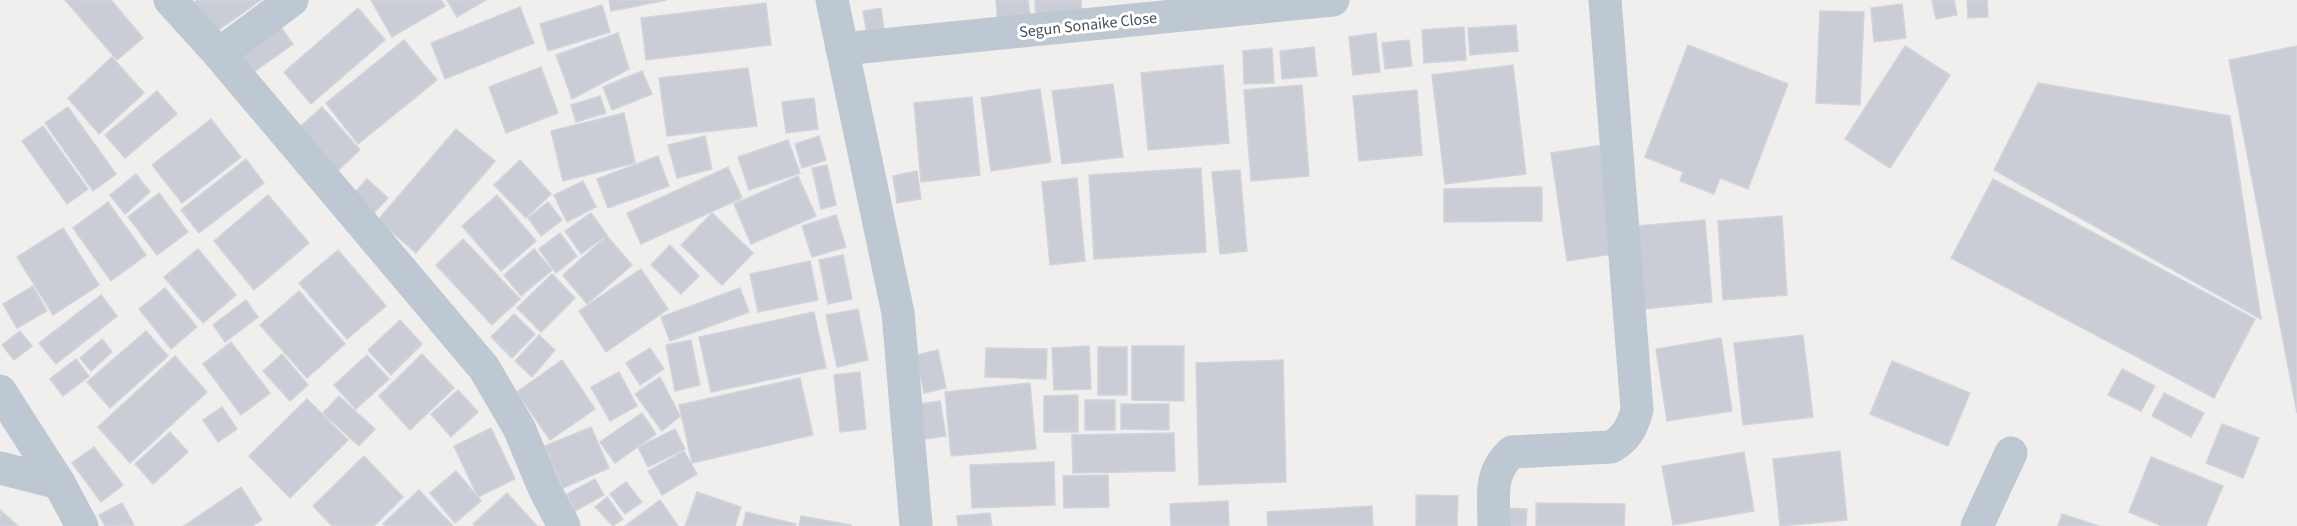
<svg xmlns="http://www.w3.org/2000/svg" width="2297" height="526" viewBox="0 0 2297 526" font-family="'Source Sans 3',sans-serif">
  <rect width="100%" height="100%" fill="#f1efee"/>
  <g fill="#cacdd5" stroke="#d2d4db" stroke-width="1.5">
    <polygon points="65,0 111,0 143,38 117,60"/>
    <polygon points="197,0 261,0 207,38 186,8"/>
    <polygon points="371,0 441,0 445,6 392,37"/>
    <polygon points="447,0 486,0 457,17"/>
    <polygon points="609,0 667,0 611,11"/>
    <polygon points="996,0 1028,0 1031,21 998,25"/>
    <polygon points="1035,0 1081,0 1082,15 1036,20"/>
    <polygon points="1932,0 1954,0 1957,15 1936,19"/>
    <polygon points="1967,0 1987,0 1988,17 1968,18"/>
    <polygon points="766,3 771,45 646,60 641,18"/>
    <polygon points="1902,4 1906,38 1874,42 1871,8"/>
    <polygon points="602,5 610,32 548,51 540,24"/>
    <polygon points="520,7 534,43 445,79 431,43"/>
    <polygon points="358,8 385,40 311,104 284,72"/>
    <polygon points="881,8 885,37 868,40 863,11"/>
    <polygon points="1820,11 1864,12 1860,105 1816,103"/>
    <polygon points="1516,25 1518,51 1470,55 1468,28"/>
    <polygon points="280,26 293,44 251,74 238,57"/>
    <polygon points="1464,27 1466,60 1424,63 1422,30"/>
    <polygon points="618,33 629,69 572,99 556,55"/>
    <polygon points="1376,33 1380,72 1353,75 1349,37"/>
    <polygon points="404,40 437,80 358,144 326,103"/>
    <polygon points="1409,40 1412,66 1385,69 1382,43"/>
    <polygon points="1688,45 1788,84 1748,189 1720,178 1714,194 1680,181 1683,172 1645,157"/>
    <polygon points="1905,46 1950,75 1890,168 1845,139"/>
    <polygon points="2297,46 2297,413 2229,60"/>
    <polygon points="1314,47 1317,76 1282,79 1280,51"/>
    <polygon points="1272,48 1274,83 1244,84 1243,51"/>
    <polygon points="112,57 144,93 99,134 68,98"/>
    <polygon points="1223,65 1229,143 1148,150 1141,73"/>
    <polygon points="1513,65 1526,174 1445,184 1432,75"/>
    <polygon points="541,67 558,113 506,133 489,87"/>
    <polygon points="748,68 757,126 667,136 659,78"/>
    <polygon points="642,71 652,94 612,110 603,87"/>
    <polygon points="2038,83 2230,116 2261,319 1994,170"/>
    <polygon points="1113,84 1123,157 1062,164 1052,91"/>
    <polygon points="1302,85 1309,176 1251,181 1244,90"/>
    <polygon points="1040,89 1051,162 991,171 981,98"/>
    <polygon points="1417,90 1422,155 1359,161 1353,96"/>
    <polygon points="157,91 177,114 125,158 105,135"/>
    <polygon points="600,96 606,113 576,122 571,105"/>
    <polygon points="972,97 980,175 921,182 914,103"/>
    <polygon points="814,98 818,129 786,133 782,102"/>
    <polygon points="68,107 116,174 93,191 45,123"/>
    <polygon points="322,107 360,150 332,176 293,133"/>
    <polygon points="624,113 635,163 563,181 551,131"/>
    <polygon points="211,119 241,157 182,203 152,165"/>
    <polygon points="43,126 88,189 67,204 22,141"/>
    <polygon points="456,129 495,161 416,253 378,220"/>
    <polygon points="705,136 712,169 677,178 668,145"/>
    <polygon points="819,136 826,160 802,168 795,144"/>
    <polygon points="788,140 800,173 749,190 738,157"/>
    <polygon points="1603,145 1619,253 1567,261 1551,153"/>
    <polygon points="658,156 669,186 608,208 597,179"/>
    <polygon points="246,159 264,183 199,233 181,210"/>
    <polygon points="520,160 551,194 526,218 494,185"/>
    <polygon points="827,165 836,205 821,209 812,168"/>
    <polygon points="728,167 742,198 641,244 627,213"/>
    <polygon points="1201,168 1206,252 1094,259 1089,175"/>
    <polygon points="1240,170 1247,251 1220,254 1212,172"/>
    <polygon points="917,171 921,199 897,203 893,176"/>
    <polygon points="136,174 150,192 125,214 110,195"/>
    <polygon points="798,176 816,216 751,244 734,204"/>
    <polygon points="1077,178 1085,261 1050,265 1042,182"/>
    <polygon points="367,179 388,198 369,218 349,199"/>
    <polygon points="1993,179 2255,319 2214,398 1951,258"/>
    <polygon points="583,181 596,207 567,222 554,195"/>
    <polygon points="1542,187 1542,221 1444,222 1444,189"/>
    <polygon points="159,193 188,232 157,255 128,217"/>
    <polygon points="268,195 309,243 254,290 214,241"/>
    <polygon points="497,195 536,241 501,271 462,226"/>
    <polygon points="108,202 146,255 111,281 73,228"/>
    <polygon points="548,202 562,220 541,236 528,218"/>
    <polygon points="591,213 607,235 581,254 565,231"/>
    <polygon points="712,213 753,253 722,285 681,245"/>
    <polygon points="836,215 846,247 812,257 802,226"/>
    <polygon points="1782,216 1787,295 1723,300 1718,221"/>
    <polygon points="1705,220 1712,302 1644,309 1637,226"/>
    <polygon points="63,228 99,285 53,315 17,257"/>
    <polygon points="560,233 577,256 556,273 539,249"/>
    <polygon points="607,236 632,265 587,304 563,275"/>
    <polygon points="463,239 520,299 492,325 436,265"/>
    <polygon points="670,245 699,276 681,294 651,265"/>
    <polygon points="198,249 236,295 203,323 164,277"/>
    <polygon points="534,249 552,270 521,296 504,275"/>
    <polygon points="338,250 386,306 347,339 299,283"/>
    <polygon points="843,255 852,299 828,304 819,260"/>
    <polygon points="810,261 818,300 758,312 750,274"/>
    <polygon points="641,269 668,309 606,352 579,311"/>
    <polygon points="552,274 575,298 541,332 517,308"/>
    <polygon points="33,286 47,311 17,328 3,304"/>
    <polygon points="165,288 197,327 171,349 139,309"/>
    <polygon points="740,288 749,312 670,341 661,317"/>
    <polygon points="299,291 345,344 307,378 260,325"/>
    <polygon points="101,295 117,316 56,364 39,343"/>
    <polygon points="246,300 258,317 225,342 213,325"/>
    <polygon points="858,309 868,360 837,367 826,315"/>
    <polygon points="814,312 826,368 711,392 699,337"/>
    <polygon points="514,314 535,334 512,358 491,337"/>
    <polygon points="400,320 422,344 391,375 368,350"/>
    <polygon points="20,331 32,346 14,360 2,345"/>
    <polygon points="146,331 168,356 110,408 87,382"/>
    <polygon points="539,335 555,350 532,377 515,361"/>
    <polygon points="1803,335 1813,417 1743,425 1734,343"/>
    <polygon points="1721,338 1732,411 1667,421 1656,349"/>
    <polygon points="102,339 112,352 91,371 80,358"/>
    <polygon points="691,340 700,385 675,391 666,345"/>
    <polygon points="231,342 270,393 241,415 203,364"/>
    <polygon points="1089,346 1091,389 1054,390 1052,348"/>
    <polygon points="1132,346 1184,346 1184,401 1132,400"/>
    <rect x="1098" y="347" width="29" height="48"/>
    <polygon points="650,348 664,369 640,385 626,363"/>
    <polygon points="986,348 1047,349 1046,379 985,377"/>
    <polygon points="938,350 946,388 924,393 916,355"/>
    <polygon points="282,354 308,385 290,401 263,371"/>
    <polygon points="422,354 454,388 410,430 379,396"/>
    <polygon points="367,355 389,379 356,409 334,385"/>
    <polygon points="175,356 207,392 130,463 98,427"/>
    <polygon points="76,359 89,376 63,396 50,379"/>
    <polygon points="562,360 595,409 550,440 517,392"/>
    <polygon points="1283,360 1286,482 1199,485 1196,363"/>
    <polygon points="1892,361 1970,393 1948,446 1870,414"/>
    <polygon points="2122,369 2155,386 2141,411 2108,395"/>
    <polygon points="619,372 637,406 610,421 591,387"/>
    <polygon points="860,372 866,429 840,432 834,375"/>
    <polygon points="660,377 680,416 662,431 635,394"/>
    <polygon points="800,378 813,435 692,463 679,405"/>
    <polygon points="1030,383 1036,449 951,456 945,392"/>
    <polygon points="458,390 478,412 451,437 431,414"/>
    <polygon points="2164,393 2204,413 2191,437 2152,416"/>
    <polygon points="1078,395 1078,432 1044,432 1044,396"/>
    <polygon points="339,396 375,429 359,446 323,413"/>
    <polygon points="307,399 348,440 290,498 249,456"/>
    <rect x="1085" y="400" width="30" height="30"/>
    <polygon points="940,401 946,436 925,439 919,404"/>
    <polygon points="1121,404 1169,404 1169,430 1121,429"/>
    <polygon points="222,407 237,429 218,442 203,420"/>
    <polygon points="642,413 656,434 615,463 600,442"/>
    <polygon points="2222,424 2259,438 2243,478 2206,463"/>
    <polygon points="591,427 609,468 563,488 545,446"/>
    <polygon points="491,428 515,479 478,497 454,446"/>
    <polygon points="675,429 685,449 648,467 638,447"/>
    <polygon points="170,432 188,452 153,484 135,464"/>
    <polygon points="1174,433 1175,471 1073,473 1072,435"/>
    <polygon points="94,447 123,485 101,502 72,463"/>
    <polygon points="684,451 697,474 662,495 648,471"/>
    <polygon points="1840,451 1847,520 1780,526 1773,459"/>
    <polygon points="1744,452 1754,511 1673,525 1662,466"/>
    <polygon points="364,456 403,497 374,526 332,526 313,506"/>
    <polygon points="2151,457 2223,486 2206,526 2162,526 2129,512"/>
    <polygon points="1054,462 1055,505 972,508 970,465"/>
    <polygon points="456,471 481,501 455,523 430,493"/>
    <polygon points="1108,475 1109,507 1064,508 1063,476"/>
    <polygon points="595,479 604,495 575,511 567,494"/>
    <polygon points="626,482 642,502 625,514 610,494"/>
    <polygon points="241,487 262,520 252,526 184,526"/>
    <polygon points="419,490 453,526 386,526 383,524"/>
    <polygon points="697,492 741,507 735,526 685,526"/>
    <polygon points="507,493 537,526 475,526 473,524"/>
    <polygon points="1416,495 1458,496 1457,526 1416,526"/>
    <polygon points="607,497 623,519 613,526 595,507"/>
    <polygon points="660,500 678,526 625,526"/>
    <polygon points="1228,501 1229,526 1171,526 1170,504"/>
    <polygon points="122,503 134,525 105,526 99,515"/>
    <polygon points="1536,503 1625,504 1624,526 1536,526"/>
    <polygon points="1372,506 1373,526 1268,526 1267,512"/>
    <polygon points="1503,508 1527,509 1526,526 1501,526"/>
    <polygon points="0,510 18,526 0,526"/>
    <polygon points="746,512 796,524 795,526 743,526"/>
    <polygon points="990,513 992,526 958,526 957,516"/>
    <polygon points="2062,514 2099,526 2058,526"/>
    <polygon points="801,516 851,525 851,526 799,526"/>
  </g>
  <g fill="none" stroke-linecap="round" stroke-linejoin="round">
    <g stroke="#bec8d2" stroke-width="33">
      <polyline points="170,0 219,54 484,368 519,428 545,490 564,526"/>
      <polyline points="832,0 898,313 916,526"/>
      <polyline points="842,49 1333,0"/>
      <polyline points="219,54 292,0"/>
      <polyline points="0,391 59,483 82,526"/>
      <polyline points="0,468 59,483"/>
      <path d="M1494,526c0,-29 -6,-53 18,-74l99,-5c16,-9 21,-20 26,-37l-32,-410"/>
      <polyline points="1977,526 2011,453"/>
    </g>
  </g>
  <g text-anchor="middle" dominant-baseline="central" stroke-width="6" stroke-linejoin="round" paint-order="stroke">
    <g font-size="16" fill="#45515d" stroke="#fff">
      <text transform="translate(1088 25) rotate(-6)">Segun Sonaike Close</text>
    </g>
  </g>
</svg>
